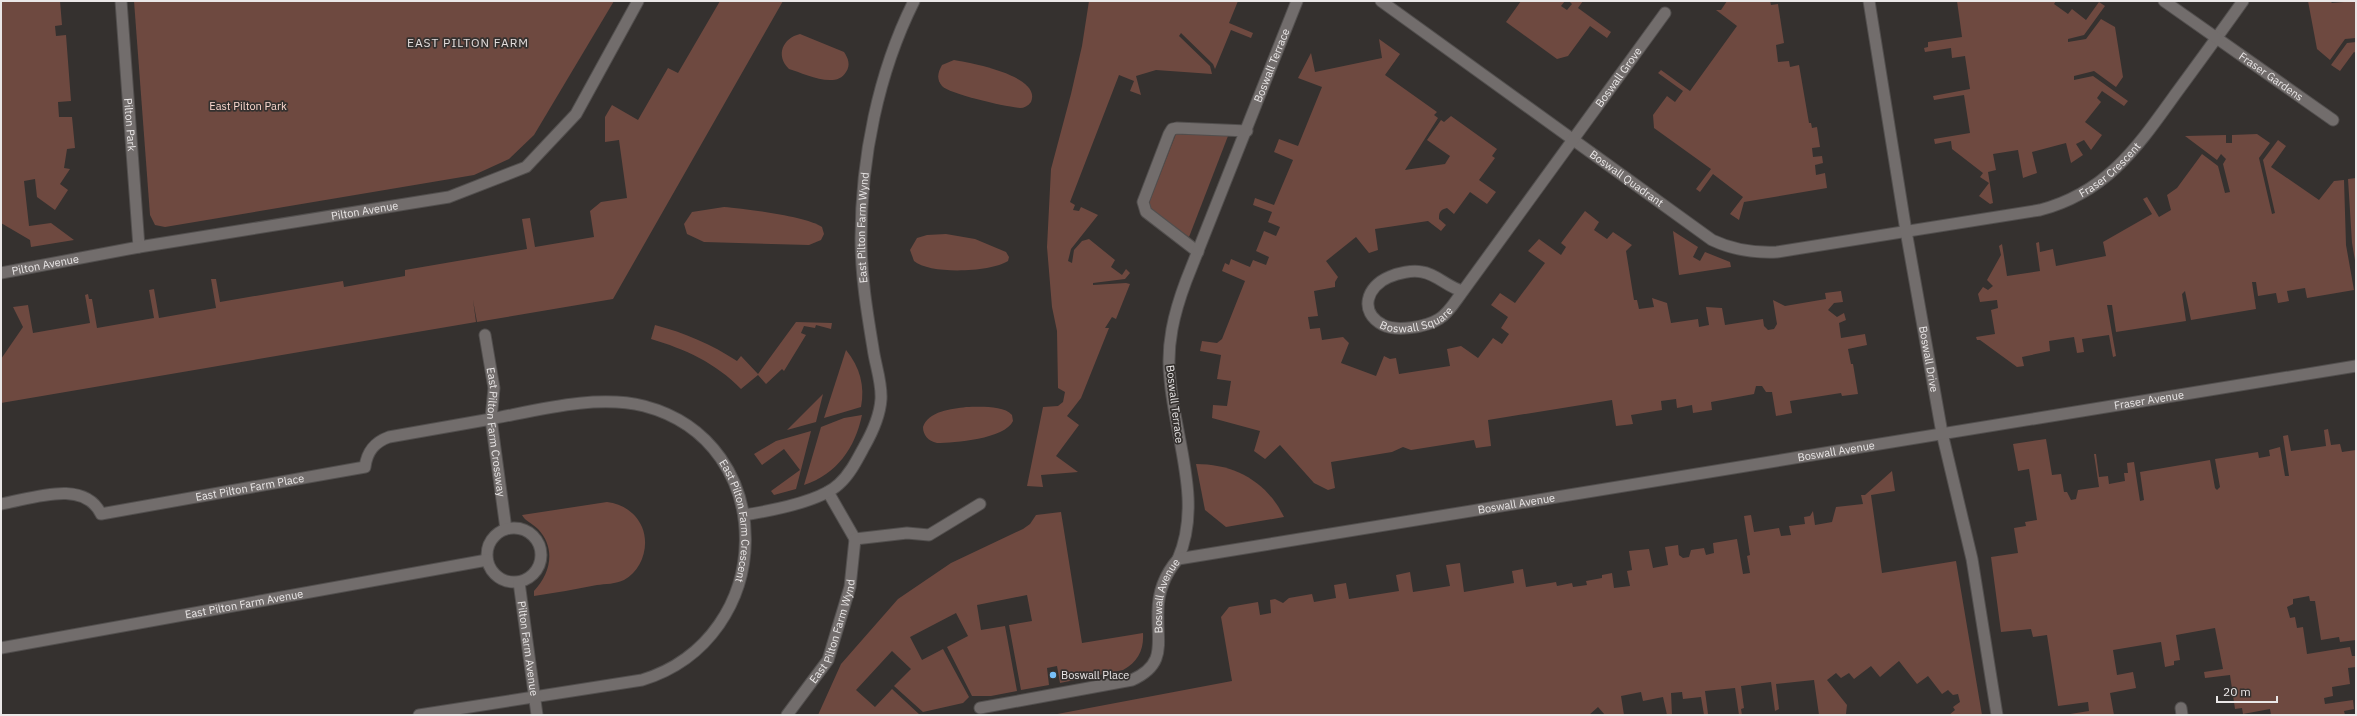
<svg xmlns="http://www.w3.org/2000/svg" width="2357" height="716" viewBox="0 0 2357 716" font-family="'IBM Plex Sans',sans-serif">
  <rect width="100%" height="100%" fill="#35312f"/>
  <g fill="#6e4940">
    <polygon points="1,1 60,1 62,25 55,26 56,36 66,35 71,101 58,102 59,117 72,117 75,148 67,149 64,168 70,169 60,184 68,190 55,210 37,197 35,179 24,181 29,226 51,223 74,240 31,247 30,240 1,223"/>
    <polygon points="134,1 614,1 534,135 509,159 474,175 165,227 155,225 150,215"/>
    <polygon points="720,1 783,1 613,299 477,322 473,300 476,322 1,403 1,359 23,327 13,307 28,305 33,333 90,323 85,295 88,294 89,299 92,299 97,328 154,318 149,290 154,289 159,318 216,308 211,279 216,279 220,302 343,281 344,287 405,276 405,270 527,249 522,219 530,218 535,247 594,237 590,211 601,202 627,198 619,140 605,142 605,117 612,105 638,120 668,68 678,73"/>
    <polygon points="1089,1 1238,1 1229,23 1253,33 1251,38 1231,30 1215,69 1213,64 1181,33 1179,36 1210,66 1212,74 1156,70 1136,76 1141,95 1130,91 1134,81 1119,75 1070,202 1075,205 1073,210 1079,211 1081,207 1098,215 1071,249 1068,261 1072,263 1074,250 1082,241 1089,239 1115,260 1111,267 1122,275 1126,269 1130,273 1125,279 1093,283 1093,285 1126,283 1130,284 1116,319 1112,317 1105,328 1109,328 1081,398 1067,416 1079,425 1056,456 1078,472 1041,475 1043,487 1027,486 1043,407 1058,406 1063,402 1065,392 1058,388 1057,331 1052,307 1047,247 1051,169 1071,94 1082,46"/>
    <polygon points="1521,1 1565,1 1561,6 1567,10 1572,4 1569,1 1583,1 1578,8 1611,32 1607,38 1590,26 1568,56 1557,59 1506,22"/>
    <polygon points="1727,1 1770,1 1771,5 1778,4 1784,43 1776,45 1778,62 1789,61 1790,67 1799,65 1809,123 1811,123 1812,128 1817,127 1820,147 1812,148 1813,157 1822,156 1823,163 1815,165 1816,175 1825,173 1827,188 1744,202 1739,220 1730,214 1743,197 1713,174 1700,192 1696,189 1711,169 1654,128 1653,115 1667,96 1675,102 1683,91 1658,73 1661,70 1690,91 1737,26 1716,10 1721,10"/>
    <polygon points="1957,1 2056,1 2054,4 2068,14 2072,9 2086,20 2099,2 2105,6 2084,35 2068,39 2068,42 2086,39 2101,19 2115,27 2123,77 2116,87 2094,71 2074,76 2074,80 2093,76 2128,101 2124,106 2102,91 2097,98 2101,102 2085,122 2102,135 2091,150 2084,140 2076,144 2083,155 2071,163 2066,143 2032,152 2037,173 2023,178 2018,150 1993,154 1996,170 1988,172 1993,203 1990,204 1979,196 1989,183 1980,177 1983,173 1952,149 1951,141 1935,144 1934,139 1970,133 1964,95 1934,100 1933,96 1970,89 1965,56 1952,58 1951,48 1925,52 1924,48 1928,47 1928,42 1962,37"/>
    <polygon points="2308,1 2330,1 2332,3 2356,1 2356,38 2345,39 2330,60 2317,49"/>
    <path d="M800,34l44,18c4,6 7,13 2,20 -10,18 -43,1 -57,-3 -14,-14 -6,-31 11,-35z"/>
    <path d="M1379,39l21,15 -15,21 52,37 -3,3 4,3 -33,52 40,-6 5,-8 -23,-16 14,-20 3,2 7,-6 46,33 -5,7 3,2 -16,22 17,12 -9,12 -17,-12 -16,22 -7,-6c-7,2 -8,4 -8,11l7,6 -5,6 -13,-10 -53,8 3,21 -9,3 -13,-16 -30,24 12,16 -3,5v5l-21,4 4,25 -10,1 2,12 10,-1 2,12 21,-3 6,6 -8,20 35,13 8,-20 6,3 6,-1 3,16 51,-8 -3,-17 14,-3 17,12 15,-20 9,6 7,-10 -8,-6 7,-11 -17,-12 9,-12 15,10 30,-40 -17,-12 11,-12 22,16 5,-8 -5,-4 24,-32 14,11 -5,8 13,9 6,-7 19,13 -6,6 8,49h3l2,9 15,-2 -2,-9 15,5 4,20 27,-4 1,8 10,-2 -3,-18 16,1 3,17 38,-6 1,7 4,4 6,-1 3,-5 -4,-24 12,6 41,-7 -1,-6 16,-2 2,11 -9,1 -6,7 9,7 7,-4 2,7 -7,3 2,15 24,-4 2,11 -19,4 3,15h2l5,30 -16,2 -1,-3 -51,8 2,12 -16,3 -4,-24h-6l-4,-6h-6l-2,8 -43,8 1,8 -19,3 -1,-8 -15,3 -1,-9 -15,2 1,9 -31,5 2,9 -17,2 -4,-26 -124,20 3,26 -15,2 -2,-8 -63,10 -8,-3 -11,5 -61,10 4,26 -7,2 -14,-7 -34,-38 -15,14 -11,-8 6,-20 -48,-13 1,-13 14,1 4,-25 -14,-2 4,-24 -21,-4 2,-10 15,2 5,-4 23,-58 -23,-10 3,-8 4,2 2,-6 19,8 3,-7 13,5 3,-8 -13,-6 8,-20 12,5 4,-9 -12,-5 4,-10 -19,-7 2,-7 19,7 19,-45 -19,-8 5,-13 19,7 24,-59 -24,-9 13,-25 4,19 67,-14z"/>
    <polygon points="2356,42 2356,53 2354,52 2340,71 2331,65 2347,43"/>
    <path d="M954,60c18,3 88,16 77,42 -3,4 -7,6 -11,6 -13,-1 -71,-14 -78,-22 -6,-7 -4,-14 0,-21z"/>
    <polygon points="1176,134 1228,136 1189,237 1150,208 1149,203"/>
    <polygon points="2257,134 2270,143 2259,158 2272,214 2275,213 2263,160 2278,140 2286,146 2271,167 2319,200 2334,181 2344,180 2346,245 2354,290 2307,298 2305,288 2287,291 2289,301 2278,303 2276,293 2258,296 2256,282 2252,282 2256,309 2191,320 2185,291 2182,294 2186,321 2116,332 2112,305 2107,305 2116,356 2113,357 2109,335 2082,339 2084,352 2077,353 2074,337 2049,341 2050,351 2022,357 2024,366 2017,367 1980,340 1977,340 1976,337 1995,334 1991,310 1998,308 1997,300 1980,302 1978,294 1983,287 1988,290 1993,286 1987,280 2001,255 1999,246 2002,244 2007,276 2040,271 2036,243 2039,242 2040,252 2053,249 2056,266 2106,256 2103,242 2152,214 2143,199 2147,197 2159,217 2171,210 2167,195 2177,188 2202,154 2218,166 2225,193 2230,192 2223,164 2226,159 2221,154 2217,160 2185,136 2226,135 2226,143 2232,143 2232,135"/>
    <polygon points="2356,178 2356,266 2352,243 2348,179"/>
    <path d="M724,207c22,2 81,9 98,20l2,7 -3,6 -12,5 -105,-3 -17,-8 -3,-10 8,-12z"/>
    <polygon points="1673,231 1698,247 1693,257 1700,261 1705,252 1730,262 1731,267 1679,275"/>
    <path d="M946,234l29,5 31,13 3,5 -1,4c-17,11 -78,14 -94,0l-4,-11 7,-12 10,-3z"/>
    <path d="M796,322l36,1 -1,6 -15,-4 -1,3 -11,-2 -3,7 5,2 -22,36 -2,-2 -16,15 -8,-9 -17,14c-25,-26 -56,-40 -90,-50l4,-14c30,8 56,19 82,36l4,-5 17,18z"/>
    <path d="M846,350c14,17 19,36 15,57l-37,11z"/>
    <polygon points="823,394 816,422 787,430"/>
    <path d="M966,407c13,0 37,-2 46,8l1,6c-8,18 -59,22 -76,22 -9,-2 -14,-8 -14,-16 5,-16 29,-18 43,-20z"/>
    <path d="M862,415c-7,33 -25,59 -58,70l17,-58 23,-9z"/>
    <polygon points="2328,429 2331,445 2340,444 2342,452 2356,450 2356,640 2340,642 2339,637 2321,640 2315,601 2310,601 2309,596 2293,599 2293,604 2287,607 2290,618 2295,617 2297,628 2303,627 2307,654 2350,647 2352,656 2356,656 2356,667 2348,668 2350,684 2332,687 2333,696 2324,698 2325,704 2353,700 2354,709 2344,711 2345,715 2271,715 2270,709 2243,714 2242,708 2235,709 2230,675 2205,678 2204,672 2223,669 2215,628 2176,635 2180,660 2174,661 2174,665 2165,667 2161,642 2113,650 2117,675 2133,672 2136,688 2110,693 2114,715 2064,715 2089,711 2088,702 2058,706 2047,635 2033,637 2031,629 2001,632 1991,557 2018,553 2014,528 2026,526 2025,522 2037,520 2029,469 2018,471 2013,444 2046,439 2052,475 2061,474 2064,492 2067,492 2071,500 2076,499 2078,490 2099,487 2094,454 2096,454 2099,477 2108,476 2109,484 2125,481 2124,473 2128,473 2127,463 2134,462 2140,501 2144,500 2140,472 2210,460 2215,488 2217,490 2220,487 2215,459 2258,452 2259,458 2270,456 2269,450 2280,447 2285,476 2289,476 2283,436 2288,435 2291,451 2326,446 2324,430"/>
    <polygon points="811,431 796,489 774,495 771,491 800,470 784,449 762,465 754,454 776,441"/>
    <path d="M1196,464c39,0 71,18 88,53l-58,10 -21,-17z"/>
    <polygon points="1892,471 1895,491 1871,495 1882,573 1956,561 1982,715 1949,715 1955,710 1953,707 1960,702 1958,694 1953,695 1948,690 1942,694 1928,676 1917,684 1899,661 1880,677 1871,666 1854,679 1849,673 1841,678 1836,673 1827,680 1847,705 1846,714 1819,715 1814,680 1776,684 1779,709 1775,711 1771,682 1741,686 1744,708 1741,709 1742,715 1739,715 1735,688 1705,691 1708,714 1704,715 1701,697 1683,699 1682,692 1671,693 1672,715 1667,715 1663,697 1643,701 1641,692 1621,696 1624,715 1605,715 1598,707 1589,715 1052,715 1232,681 1221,617 1229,607 1258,602 1260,615 1271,613 1270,600 1275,599 1283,603 1289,598 1312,594 1314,602 1336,598 1334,585 1346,583 1349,599 1399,591 1396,575 1410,572 1413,592 1450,586 1446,565 1460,563 1464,592 1514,583 1512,571 1523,569 1526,587 1556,582 1557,586 1572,583 1573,587 1587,585 1586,581 1602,578 1602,575 1612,573 1614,588 1630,586 1627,571 1632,570 1629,551 1649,549 1653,568 1668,565 1665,547 1678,545 1679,555 1683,558 1689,557 1691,550 1704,548 1706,555 1714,553 1713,543 1737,539 1743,574 1750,573 1747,556 1750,555 1744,516 1751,515 1754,532 1779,528 1781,536 1791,535 1789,526 1805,524 1804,517 1810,516 1813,511 1815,525 1832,522 1836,507 1863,504 1861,495 1865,495"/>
    <path d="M607,502c16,2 29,11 35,25 8,19 0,43 -18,53 -8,4 -19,4 -27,5 -21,4 -42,8 -63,11v-5c17,-18 22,-43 4,-62 -6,-6 -13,-8 -16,-14z"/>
    <path d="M1061,512l21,131 61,-10c1,17 -5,29 -20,37l-63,13 -3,-17 -10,2 2,17 -28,5 -12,-65 23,-4 -5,-26 -50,10 4,25 24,-4 12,65 -26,5h-19l-25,-49 21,-11 -12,-23 -46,24 12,23 21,-11 26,48 -6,6 -40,9 -29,-26 17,-17 -19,-18 -36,39 19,17 17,-18 28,26h-102l23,-51 57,-65 53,-36 72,-34 7,-5 6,-9z"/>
  </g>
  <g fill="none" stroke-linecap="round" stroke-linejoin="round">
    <g stroke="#524f4e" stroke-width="13">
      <g id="minor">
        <path id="s1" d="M121,1l18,246"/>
        <path id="s2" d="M1381,1l331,239c21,10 42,13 65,12l263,-42c68,-18 98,-64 137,-118 22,-30 44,-60 66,-91"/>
        <path id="s3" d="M1869,1l37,230 36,202 30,126 25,156"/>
        <path id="s4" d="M2164,1l169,119"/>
        <polyline points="1198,252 1146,212 1143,202 1169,134 1172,129 1177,128 1247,131"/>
        <path id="s5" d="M1,273l138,-26 310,-50 77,-30 50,-53 62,-113"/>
        <path id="s6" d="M1463,291c-15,-3 -26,-17 -41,-19 -10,-2 -24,1 -33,5 -22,9 -31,35 -6,48 14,7 43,2 56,-6 10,-6 17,-19 24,-28l202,-278"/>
        <path id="s7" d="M485,335l9,53 -3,31 15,110"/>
        <polyline points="828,492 855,539 907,533 929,535 980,504"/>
        <path id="s8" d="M1,504c30,-5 83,-26 100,10l264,-47c2,-16 10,-25 24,-30 34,-6 68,-12 102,-18 47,-9 106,-25 153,-13 137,36 134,232 -2,274l-223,35"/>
        <path id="s9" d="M744,515c25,-4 76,-13 95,-31 11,-10 18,-24 25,-37 8,-14 16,-32 17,-48 1,-17 -6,-35 -8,-51 -6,-36 -12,-72 -12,-109 0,-80 17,-166 53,-238"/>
        <circle cx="514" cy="555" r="27"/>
        <path id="s10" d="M1178,559c25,-57 -3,-120 -8,-180 -4,-34 4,-66 16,-98l111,-280"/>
        <path id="s11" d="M519,582l18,133"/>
        <path id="s12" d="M1,648l486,-88"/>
        <path id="s13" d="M980,708l152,-28c35,-16 25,-36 26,-68 0,-20 7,-38 20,-53l1178,-193"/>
        <polyline points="2181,708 2182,715"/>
        <path id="s14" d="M787,715l41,-55 22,-73 5,-48"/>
      </g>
    </g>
    <use href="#minor" stroke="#726d6c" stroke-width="11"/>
  </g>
  <circle fill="#78bff8" stroke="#35312f" stroke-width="1.5" cx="1053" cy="675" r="4"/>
  <g text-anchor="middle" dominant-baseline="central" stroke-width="3.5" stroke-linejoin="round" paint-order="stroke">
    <g font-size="11" fill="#eae7e7" stroke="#35312f">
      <text stroke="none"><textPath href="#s10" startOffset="515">Boswall Terrace</textPath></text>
      <text stroke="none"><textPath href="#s6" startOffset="502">Boswall Grove</textPath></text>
      <text stroke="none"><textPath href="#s4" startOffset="131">Fraser Gardens</textPath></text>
      <text stroke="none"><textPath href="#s1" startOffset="124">Pilton Park</textPath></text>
      <text stroke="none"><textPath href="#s2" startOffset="823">Fraser Crescent</textPath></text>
      <text stroke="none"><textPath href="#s2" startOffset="303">Boswall Quadrant</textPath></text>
      <text stroke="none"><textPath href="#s5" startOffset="369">Pilton Avenue</textPath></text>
      <text stroke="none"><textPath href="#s9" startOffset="370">East Pilton Farm Wynd</textPath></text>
      <text stroke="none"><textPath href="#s5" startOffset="45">Pilton Avenue</textPath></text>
      <text stroke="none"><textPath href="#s6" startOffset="178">Boswall Square</textPath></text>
      <text stroke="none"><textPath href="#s3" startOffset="363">Boswall Drive</textPath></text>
      <text stroke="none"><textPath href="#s13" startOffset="1276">Fraser Avenue</textPath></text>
      <text transform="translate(1175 404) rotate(83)">Boswall Terrace</text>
      <text stroke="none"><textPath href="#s7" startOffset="98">East Pilton Farm Crossway</textPath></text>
      <text stroke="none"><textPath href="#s13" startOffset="959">Boswall Avenue</textPath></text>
      <text stroke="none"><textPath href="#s8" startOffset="260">East Pilton Farm Place</textPath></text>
      <text stroke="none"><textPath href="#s13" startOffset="635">Boswall Avenue</textPath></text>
      <text stroke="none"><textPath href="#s8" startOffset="837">East Pilton Farm Crescent</textPath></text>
      <text stroke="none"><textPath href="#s13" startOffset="252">Boswall Avenue</textPath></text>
      <text stroke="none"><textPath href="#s12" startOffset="247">East Pilton Farm Avenue</textPath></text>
      <text stroke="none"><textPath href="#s14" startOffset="97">East Pilton Farm Wynd</textPath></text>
      <text stroke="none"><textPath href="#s11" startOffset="67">Pilton Farm Avenue</textPath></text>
    </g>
    <g font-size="11" fill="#fbd9d0" stroke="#35312f">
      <text x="248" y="106">East Pilton Park</text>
    </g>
    <g font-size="11" fill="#eae7e7" stroke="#35312f" text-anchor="start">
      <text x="1061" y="675">Boswall Place</text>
    </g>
    <g font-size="12" letter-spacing="1" fill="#e4dedd" stroke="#35312f">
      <text x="468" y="42">EAST PILTON FARM</text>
    </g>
  </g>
  <rect width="2357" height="716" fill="none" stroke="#eae7e7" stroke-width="4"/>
  <path d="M2217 696v6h60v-6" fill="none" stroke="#eae7e7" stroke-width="2"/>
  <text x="2223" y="696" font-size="12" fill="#eae7e7" stroke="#35312f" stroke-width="3" paint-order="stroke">20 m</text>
</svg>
